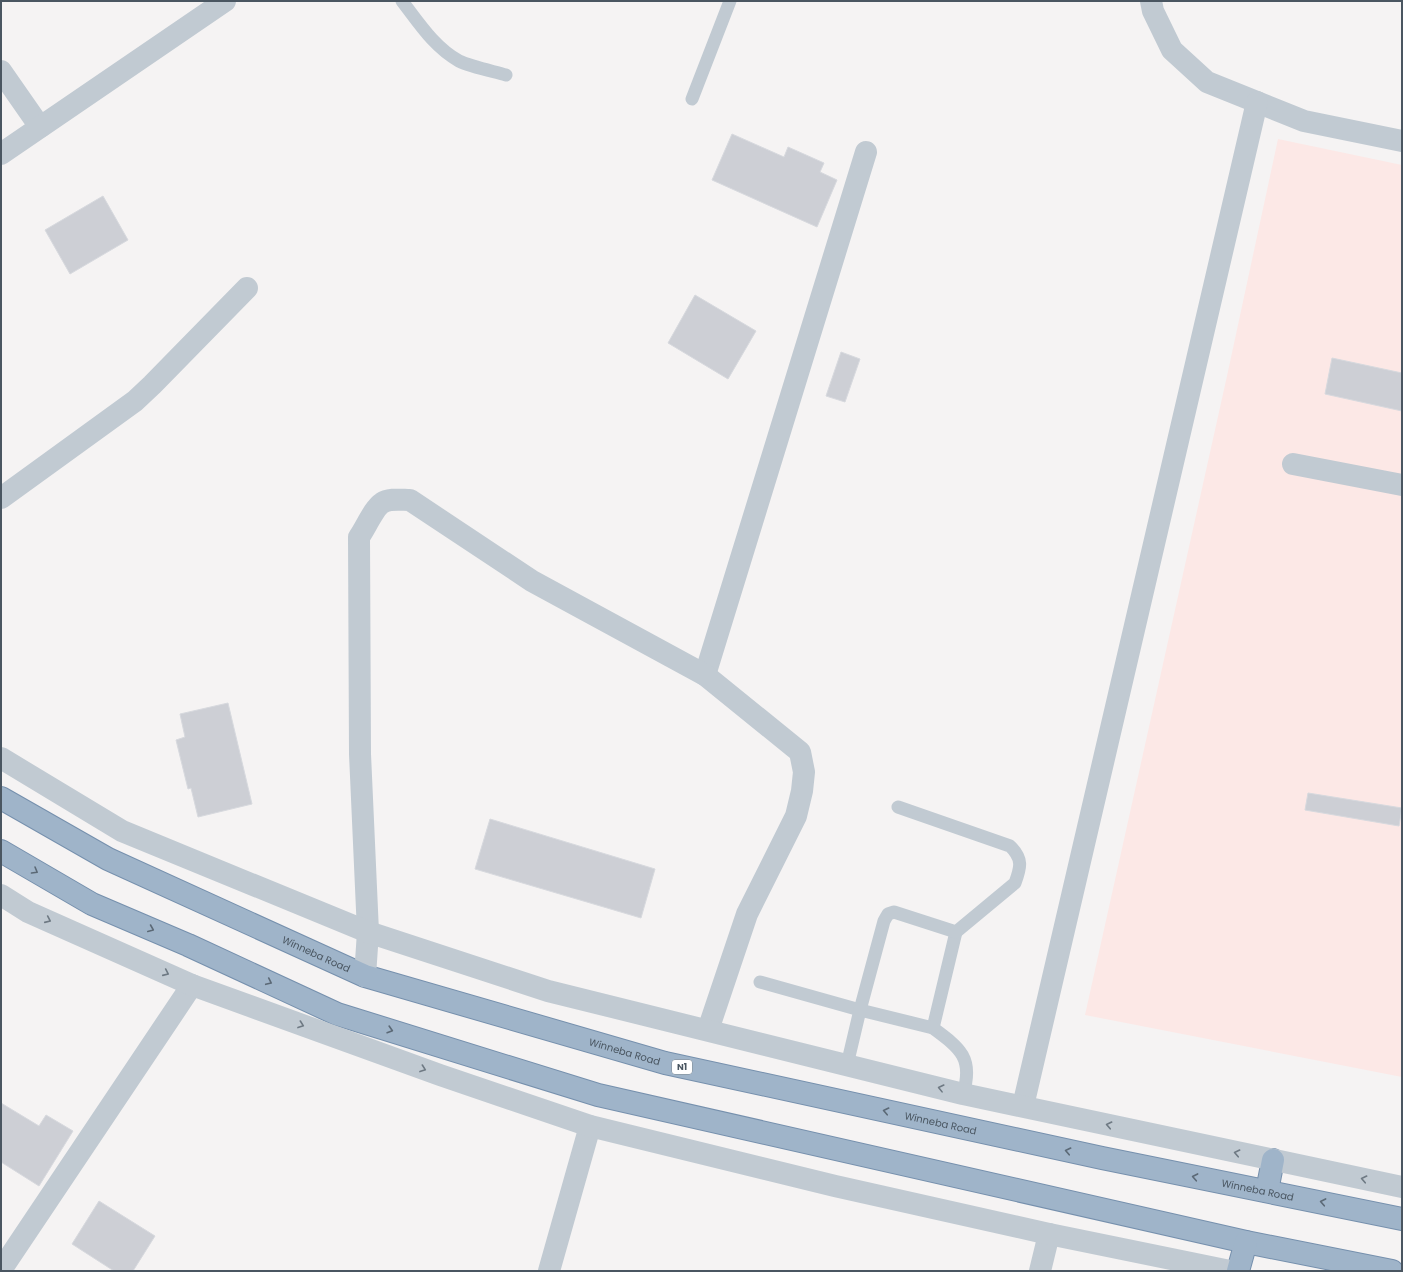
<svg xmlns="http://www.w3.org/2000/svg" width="1403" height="1272" viewBox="0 0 1403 1272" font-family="Poppins,sans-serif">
  <rect width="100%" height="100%" fill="#f5f3f3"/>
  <polygon fill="#fce8e6" points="1278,139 1402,165 1402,1077 1085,1015 1227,376"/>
  <g fill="#cdcfd5" stroke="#d7d9de">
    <polygon points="732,134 784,157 788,147 824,163 820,172 837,180 817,227 712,180"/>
    <polygon points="103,196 128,240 70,274 45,230"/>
    <polygon points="695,295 756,331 728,379 668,343"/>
    <polygon points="841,352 860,359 845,402 826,396"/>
    <polygon points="1332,358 1402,373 1402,411 1325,394"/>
    <polygon points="228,703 252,804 198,817 191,788 188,789 176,740 185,737 180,714"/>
    <polygon points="1308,793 1402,808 1399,826 1305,810"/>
    <polygon points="490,819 655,869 641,918 475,869"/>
    <polygon points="1,1103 39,1126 46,1115 73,1131 39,1186 1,1162"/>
    <polygon points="99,1201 155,1236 133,1271 114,1271 72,1244"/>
  </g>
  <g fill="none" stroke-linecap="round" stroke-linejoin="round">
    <g stroke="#7690ad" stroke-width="24">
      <g id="trunk">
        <path id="s1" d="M1,798l107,61 257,117 300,87 437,95 300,61"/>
        <polyline points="1,851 92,904 188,945 337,1014 598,1095 1246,1242 1392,1271"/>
        <polyline points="1267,1191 1273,1160"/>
        <polyline points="1238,1271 1246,1242"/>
      </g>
    </g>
    <g stroke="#c1cad2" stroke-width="13">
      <path d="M402,1c17,22 32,46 57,60 13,6 33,10 47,14"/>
      <polyline points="692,99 730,1"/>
      <path d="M956,932l-23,96c27,20 41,30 30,66"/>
      <polyline points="760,982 860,1010 933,1028"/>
      <path d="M847,1065l13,-55 24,-89 4,-7 6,-2 62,20 59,-49c6,-16 8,-24 -5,-37l-112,-39"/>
    </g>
    <g stroke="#c1cad2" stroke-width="22">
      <polyline points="1151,1 1153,11 1172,50 1207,82 1304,121 1402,141"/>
      <polyline points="1,71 40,127"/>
      <polyline points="1,154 225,1"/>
      <polyline points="1293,464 1402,485"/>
      <polyline points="1,498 135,401 152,385 247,288"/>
      <polyline points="705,675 866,152"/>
      <path d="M365,976l3,-44 -8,-178 -1,-217c6,-8 15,-29 23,-34 7,-5 20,-3 28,-3l122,81 173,94 95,77 4,20 -2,19 -6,25 -49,98 -39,116"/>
      <polyline points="1023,1106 1257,102"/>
      <polyline points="1,1270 192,985"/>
      <polyline points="549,1271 590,1126"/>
      <polyline points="1040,1271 1049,1234"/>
    </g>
    <g stroke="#c1cad2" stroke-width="22">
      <polyline points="1,758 122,831 368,932 548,991 963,1094 1402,1187"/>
      <polyline points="1,895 28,912 192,985 440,1075 590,1126 835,1186 1049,1234 1230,1271"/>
    </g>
    <use href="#trunk" stroke="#9fb4c9" stroke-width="22"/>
  </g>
  <defs><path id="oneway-chevron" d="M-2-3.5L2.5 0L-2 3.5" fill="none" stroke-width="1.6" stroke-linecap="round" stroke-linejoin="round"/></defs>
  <g stroke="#5b6976">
    <use href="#oneway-chevron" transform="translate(35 871) rotate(30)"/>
    <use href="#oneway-chevron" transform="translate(151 929) rotate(23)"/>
    <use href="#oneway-chevron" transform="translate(269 982) rotate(25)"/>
    <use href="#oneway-chevron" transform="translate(390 1030) rotate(17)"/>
    <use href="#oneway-chevron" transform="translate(886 1111) rotate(-168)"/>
    <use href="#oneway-chevron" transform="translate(1068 1151) rotate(-168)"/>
    <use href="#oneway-chevron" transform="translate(1195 1177) rotate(-169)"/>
    <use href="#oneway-chevron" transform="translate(1323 1202) rotate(-169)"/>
  </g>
  <g stroke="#6e7983">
    <use href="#oneway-chevron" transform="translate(48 920) rotate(24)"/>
    <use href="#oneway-chevron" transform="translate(166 973) rotate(24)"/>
    <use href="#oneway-chevron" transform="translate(301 1025) rotate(20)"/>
    <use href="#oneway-chevron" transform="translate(423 1069) rotate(20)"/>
    <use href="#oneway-chevron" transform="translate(941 1088) rotate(-166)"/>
    <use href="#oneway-chevron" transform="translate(1109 1125) rotate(-168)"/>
    <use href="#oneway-chevron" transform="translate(1237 1153) rotate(-168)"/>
    <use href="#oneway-chevron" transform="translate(1364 1179) rotate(-168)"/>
  </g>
  <g text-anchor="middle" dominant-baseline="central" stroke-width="3.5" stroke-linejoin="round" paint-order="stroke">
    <rect fill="#fff" stroke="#808990" stroke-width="1" x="672" y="1060" width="20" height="14" rx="3"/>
    <g font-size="9" font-weight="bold" fill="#4a5661">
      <text x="682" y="1067">N1</text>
    </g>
    <g font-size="10" fill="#4a5661" stroke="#fff">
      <text stroke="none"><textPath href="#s1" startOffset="352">Winneba Road</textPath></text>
      <text stroke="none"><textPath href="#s1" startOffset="676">Winneba Road</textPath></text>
      <text stroke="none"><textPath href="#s1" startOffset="1000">Winneba Road</textPath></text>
      <text stroke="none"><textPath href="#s1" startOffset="1324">Winneba Road</textPath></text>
    </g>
  </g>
  <rect width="1403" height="1272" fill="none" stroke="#4a5661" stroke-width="4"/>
</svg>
